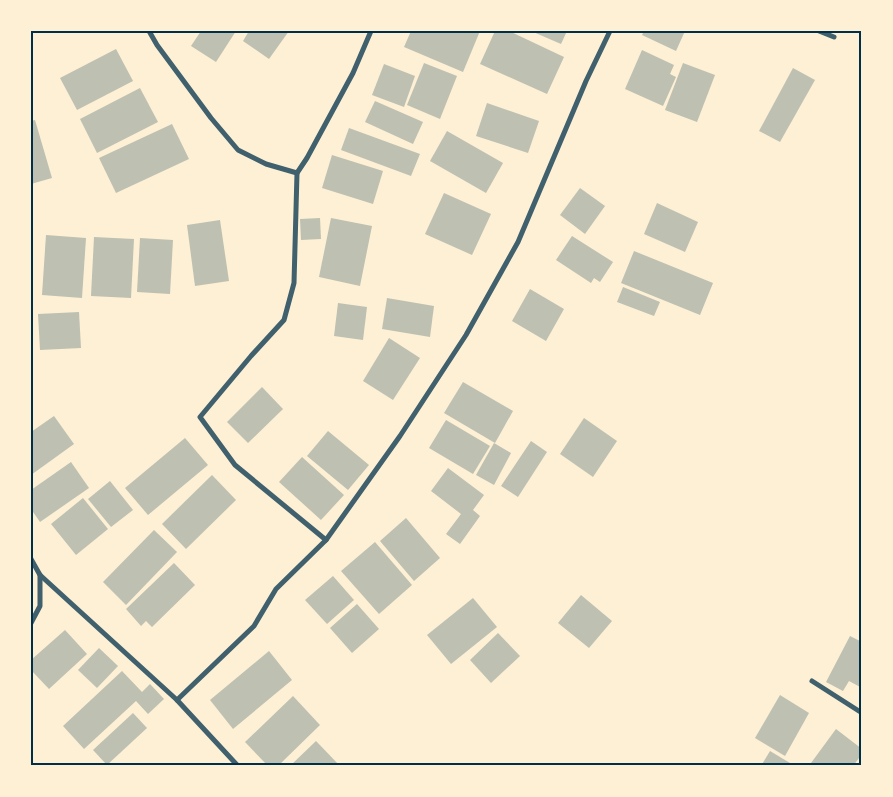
<svg xmlns="http://www.w3.org/2000/svg" width="893" height="797" viewBox="0 0 893 797" font-family="Inter,sans-serif">
  <rect width="100%" height="100%" fill="#fdf0d5"/>
  <g fill="#bec0b2">
    <polygon points="201,31 236,31 216,62 191,46"/>
    <polygon points="249,31 289,31 269,59 243,41"/>
    <polygon points="411,31 480,31 463,72 404,47"/>
    <polygon points="495,31 509,31 564,57 547,94 480,64"/>
    <polygon points="531,31 567,31 561,44"/>
    <polygon points="644,31 685,31 676,51 642,35"/>
    <polygon points="116,49 133,81 77,110 60,78"/>
    <polygon points="642,50 674,65 670,74 676,77 663,106 625,89"/>
    <polygon points="424,63 457,76 440,119 407,105"/>
    <polygon points="683,63 715,75 697,122 665,110"/>
    <polygon points="384,64 415,76 404,107 372,95"/>
    <polygon points="793,68 815,80 780,142 759,131"/>
    <polygon points="140,88 158,122 97,153 80,119"/>
    <polygon points="375,101 423,122 413,144 365,122"/>
    <polygon points="487,103 539,121 528,153 476,136"/>
    <polygon points="35,120 52,178 31,184 31,121"/>
    <polygon points="172,124 189,159 116,193 99,158"/>
    <polygon points="349,128 420,154 411,176 341,150"/>
    <polygon points="447,131 503,163 486,193 430,161"/>
    <polygon points="332,155 383,171 373,204 322,188"/>
    <polygon points="580,188 605,206 585,234 560,215"/>
    <polygon points="444,193 491,214 472,255 425,234"/>
    <polygon points="657,203 698,222 685,252 644,234"/>
    <polygon points="320,218 321,239 301,240 300,219"/>
    <polygon points="331,218 372,226 360,286 319,277"/>
    <polygon points="220,220 229,281 195,286 187,225"/>
    <polygon points="46,235 86,238 82,298 42,295"/>
    <polygon points="572,236 613,262 600,282 594,278 591,283 556,260"/>
    <polygon points="94,237 134,239 131,298 91,296"/>
    <polygon points="140,238 173,240 170,294 137,292"/>
    <polygon points="634,251 713,283 700,315 621,283"/>
    <polygon points="623,287 660,302 654,316 617,302"/>
    <polygon points="530,289 564,309 546,341 512,321"/>
    <polygon points="387,298 434,306 430,337 382,329"/>
    <polygon points="338,303 367,307 363,340 334,336"/>
    <polygon points="79,312 81,348 40,350 38,314"/>
    <polygon points="389,338 420,358 393,400 363,381"/>
    <polygon points="463,382 513,411 495,443 444,413"/>
    <polygon points="262,387 283,409 248,443 227,422"/>
    <polygon points="54,416 74,444 31,475 31,432"/>
    <polygon points="584,418 617,441 593,477 560,454"/>
    <polygon points="446,420 490,446 473,474 429,448"/>
    <polygon points="328,431 369,465 348,490 307,456"/>
    <polygon points="185,438 208,465 148,515 125,488"/>
    <polygon points="531,441 547,452 518,497 501,486"/>
    <polygon points="494,443 511,453 494,485 476,475"/>
    <polygon points="302,457 344,495 321,520 279,482"/>
    <polygon points="71,462 89,488 40,522 31,509 31,490"/>
    <polygon points="448,468 484,495 473,510 480,516 460,544 446,534 461,514 431,491"/>
    <polygon points="212,475 236,500 186,549 162,524"/>
    <polygon points="110,481 133,510 111,527 88,499"/>
    <polygon points="83,498 108,529 76,555 51,524"/>
    <polygon points="406,518 440,558 414,581 380,541"/>
    <polygon points="154,530 177,552 126,605 103,582"/>
    <polygon points="375,542 412,585 379,614 341,571"/>
    <polygon points="174,563 195,585 152,627 146,621 141,626 126,609"/>
    <polygon points="333,576 354,600 327,624 305,600"/>
    <polygon points="581,595 612,621 589,648 558,623"/>
    <polygon points="473,598 497,627 451,664 427,635"/>
    <polygon points="357,604 379,629 352,653 330,628"/>
    <polygon points="65,630 87,654 49,689 31,670 31,660"/>
    <polygon points="498,633 520,656 491,683 470,660"/>
    <polygon points="850,636 862,642 862,688 849,681 843,691 826,682"/>
    <polygon points="99,648 118,666 97,688 78,670"/>
    <polygon points="269,651 292,680 233,729 210,700"/>
    <polygon points="122,671 142,692 150,684 164,699 148,714 136,701 84,749 63,726"/>
    <polygon points="780,695 809,713 785,756 755,738"/>
    <polygon points="293,696 320,725 278,766 268,766 245,742"/>
    <polygon points="133,713 147,728 107,765 93,750"/>
    <polygon points="836,729 862,749 862,754 853,766 814,766 811,763"/>
    <polygon points="316,741 340,766 290,766"/>
    <polygon points="770,751 795,766 761,766"/>
  </g>
  <g fill="none" stroke-linecap="round" stroke-linejoin="round">
    <g stroke="#3f606c" stroke-width="5">
      <polyline points="149,31 157,45 211,118 238,150 266,164 297,173 294,283 284,320 251,356 200,417 235,465 326,540"/>
      <polyline points="819,31 834,37"/>
      <polyline points="297,173 307,158 353,73 371,31"/>
      <polyline points="31,559 40,575 177,700 238,766"/>
      <polyline points="31,623 40,606 40,575"/>
      <polyline points="812,681 862,713"/>
      <polyline points="177,700 254,626 276,589 326,540 400,436 466,335 518,242 586,81 610,31"/>
    </g>
  </g>
  <rect width="893" height="797" fill="none" stroke="#fdf0d5" stroke-width="65"/>
  <rect x="32" y="32" width="828" height="732" fill="none" stroke="#003049" stroke-width="2"/>
</svg>
